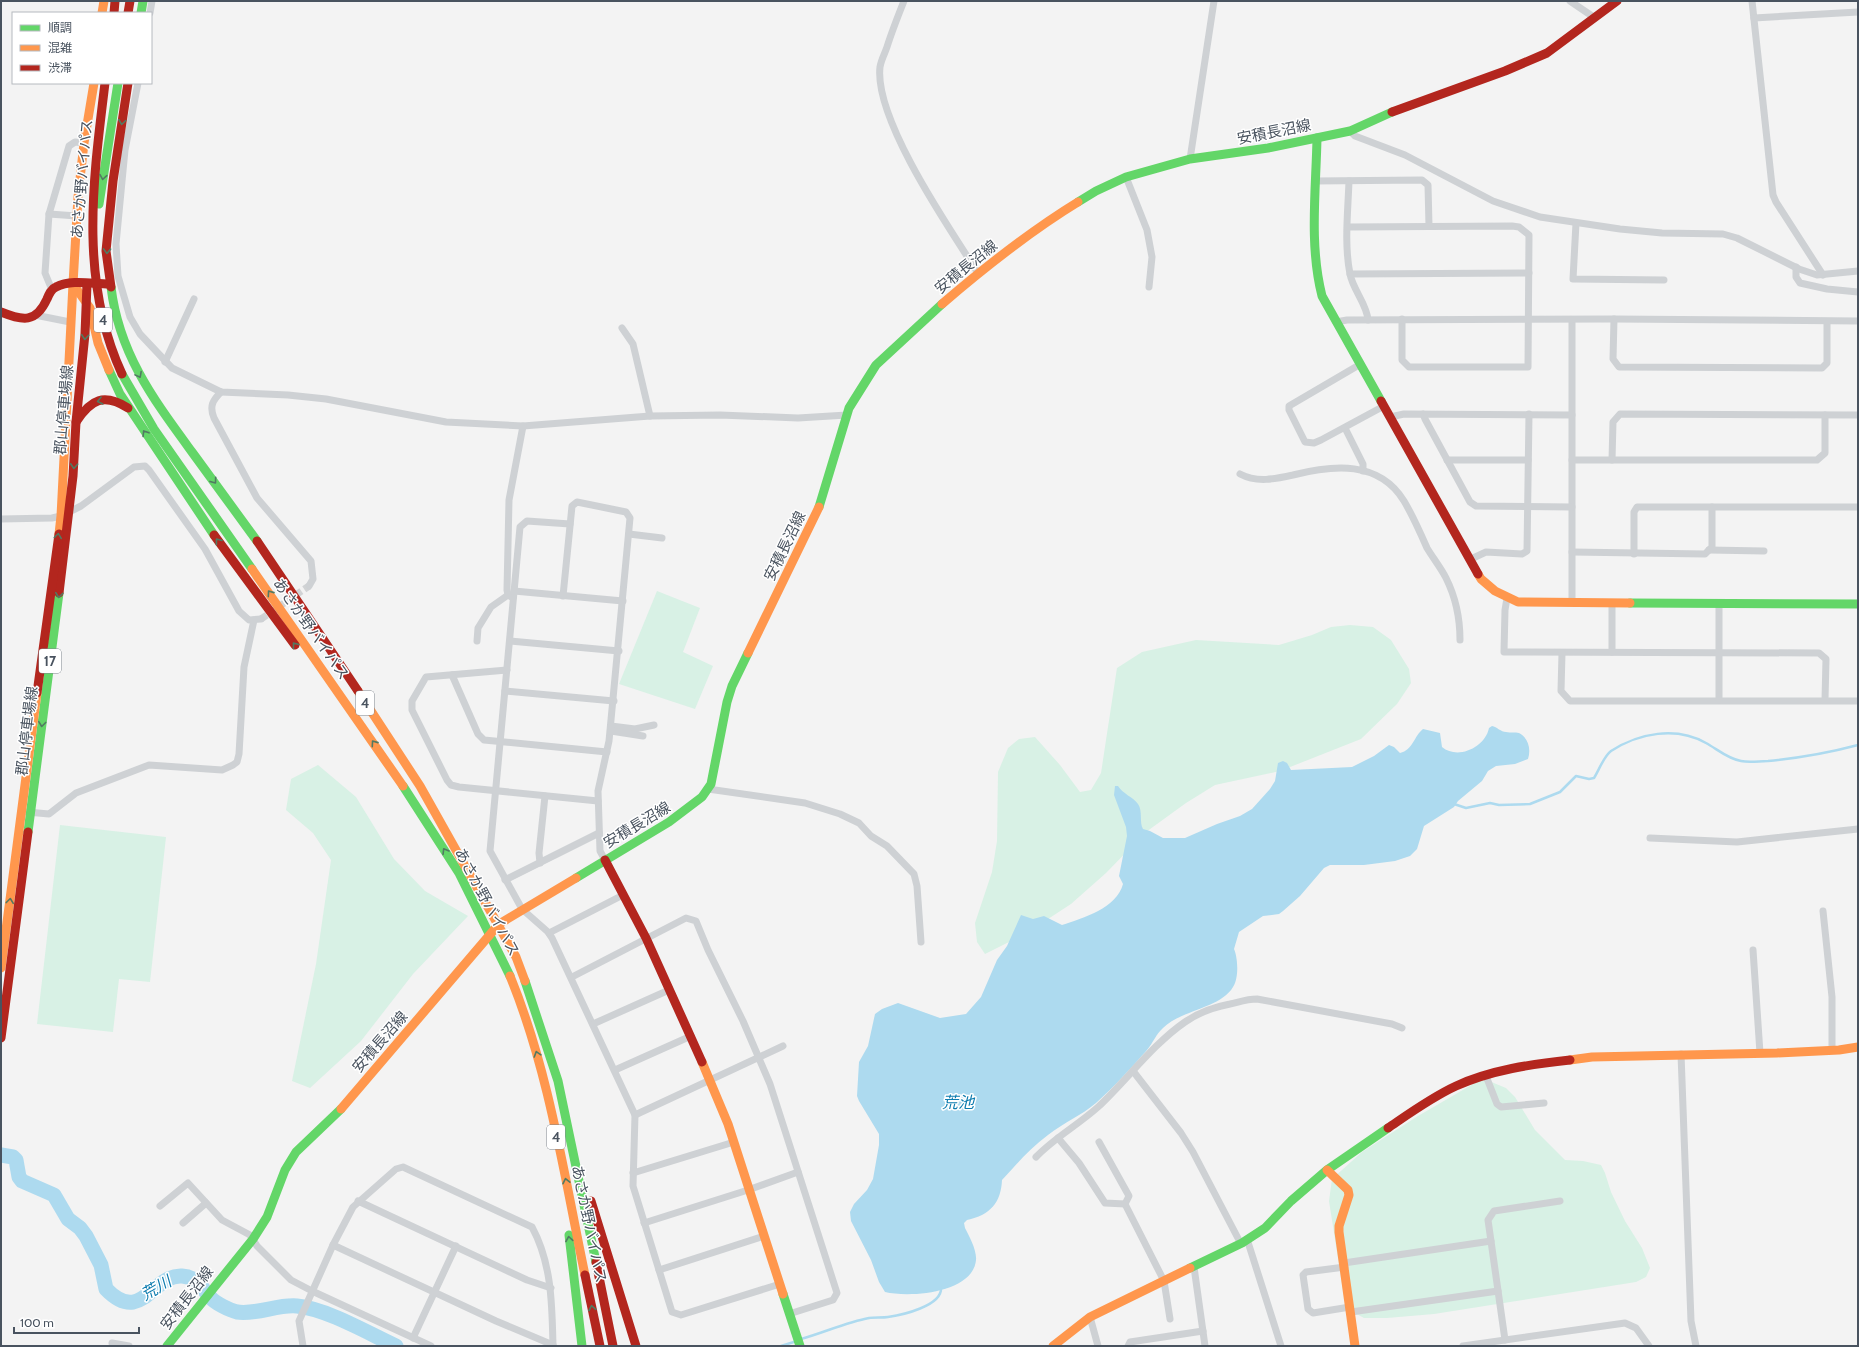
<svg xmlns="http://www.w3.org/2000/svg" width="1859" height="1347" viewBox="0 0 1859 1347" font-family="Cabin,'Noto Sans JP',sans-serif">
  <rect width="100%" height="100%" fill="#f3f3f3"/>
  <g fill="#d8f1e5">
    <polygon points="657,591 700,608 683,652 713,666 695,709 619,684"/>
    <polygon points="1350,625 1373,627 1391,640 1409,669 1411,683 1397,704 1361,739 1280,771 1215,785 1186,803 1146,832 1106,873 1071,904 1025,934 985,954 977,942 975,923 992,872 997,841 998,772 1008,748 1019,739 1035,737 1060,765 1080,792 1091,790 1101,773 1117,668 1142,652 1196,640 1279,645 1312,635 1331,627"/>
    <polygon points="318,765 356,797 394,859 425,891 468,916 413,974 361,1041 310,1088 292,1081 316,964 331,860 313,833 286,810 291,779"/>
    <polygon points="60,825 166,837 150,982 119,979 113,1032 37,1024"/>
    <polygon points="1480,1080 1489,1081 1506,1088 1515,1097 1535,1130 1565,1160 1583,1161 1601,1165 1605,1173 1611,1192 1625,1221 1642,1248 1650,1268 1646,1277 1636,1282 1434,1314 1387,1318 1364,1318 1351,1311 1344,1297 1329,1201 1332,1179 1362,1152 1418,1116"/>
  </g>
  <path fill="#addaef" d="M1492,726c5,1 9,6 14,6 5,1 9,0 13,1 10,5 12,17 9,26l-13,5 -19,2 -8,5 -6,10 -24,20 -4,6 -30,19 -7,23 -7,7 -15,5 -31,4h-34l-6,3 -24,28 -17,15 -4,3 -16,2 -24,16 -5,17c4,9 5,29 -1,38 -12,21 -52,23 -70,41 -7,6 -10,15 -16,22 -16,18 -33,37 -51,53 -14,12 -33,20 -48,32 -18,13 -31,29 -46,45 -1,23 -12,35 -35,40l-3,3 1,5c4,8 12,22 11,32 -3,33 -66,38 -91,32l-6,-10 -8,-22 -20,-39 -1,-9 4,-8 13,-14 6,-11 6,-34v-11l-20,-33 -2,-5 2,-34 9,-16 7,-32 7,-5 16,-6 42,15 26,-4 15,-17 16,-37 10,-14 14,-31 12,4 11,-3 18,9c21,-7 55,-17 61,-41l-4,-8 8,-40 -1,-9 -12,-32 1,-9h3c5,8 15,11 20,18 5,7 1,18 5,25l7,2 13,7h22l32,-14 23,-8 12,-7 18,-20 5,-8 3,-18 5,-2 4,2 4,7 61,-3 22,-11 15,-11 5,2 6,6c13,-3 14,-17 23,-24l17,4 2,14c15,13 43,1 47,-19z"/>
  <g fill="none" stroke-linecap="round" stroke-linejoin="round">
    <g stroke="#addaef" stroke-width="2.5">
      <path d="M1454,804l12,4 24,-5 9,2 31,-1 30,-12 16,-16 13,3 5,-1c5,-8 10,-22 17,-27 28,-18 65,-25 95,-8 11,6 22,16 35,18 9,2 18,0 27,0 31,-3 60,-8 90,-16"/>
      <path d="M801,1339c22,-6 46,-17 68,-21 6,-1 13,0 19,-1 14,-2 54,-11 53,-29"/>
      <polyline points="781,1346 797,1341"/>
    </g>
    <path stroke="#addaef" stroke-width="15" d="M1,1155l12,2 3,3 3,17 3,4 32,14 14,24 12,9 6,8 15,29 5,24c36,37 46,-15 76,-13 15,1 19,11 28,21 5,6 19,13 27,15 20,3 41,-8 60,-6 30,3 71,27 99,40"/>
    <polyline stroke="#d1d3d5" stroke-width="7" stroke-dasharray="7 3.5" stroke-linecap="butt" points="261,619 309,586"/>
    <g stroke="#ced1d4" stroke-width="7">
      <path d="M904,1c-6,15 -12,30 -17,46 -2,6 -6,13 -7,20 -6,52 69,161 98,206"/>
      <polyline points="1570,1 1595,18"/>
      <polyline points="1752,1 1773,195 1776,202 1823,275"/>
      <polyline points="150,13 152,1"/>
      <polyline points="1754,18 1858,12"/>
      <polyline points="138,83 125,150 116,244 118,276 130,317 140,334 172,368 221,392 288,395 326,399 446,422 523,426 650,416 720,415 798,418 847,415"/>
      <polyline points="1350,131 1355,136 1405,155 1493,201 1540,217 1620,229 1662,233 1723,234 1737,238 1799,269 1817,275 1858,271"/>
      <polyline points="1190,159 1214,1"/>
      <polyline points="1126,177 1147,230 1152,257 1149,287"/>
      <polyline points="1315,181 1422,180 1428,185 1429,226"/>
      <path d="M1349,181c-1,30 -5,63 1,93 3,16 17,30 18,46"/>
      <polyline points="49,214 77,216"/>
      <polyline points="1576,223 1573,279 1664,280"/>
      <polyline points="1348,227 1512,226 1519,227 1529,235 1528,367 1409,367 1402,360 1402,319"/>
      <polyline points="1796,267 1796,277 1800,283 1827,289 1858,292"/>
      <polyline points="1350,274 1529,273"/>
      <polyline points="52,290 45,273 49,214 69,146 75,142 84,143"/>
      <polyline points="35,315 70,322"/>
      <polyline points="1614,319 1613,359 1619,367 1822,368 1827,363 1827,322"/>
      <polyline points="1572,320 1572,603"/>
      <polyline points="1336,322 1347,320 1614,319 1858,321"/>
      <polyline points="622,328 633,344 650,416"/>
      <polyline points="165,362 194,299"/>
      <polyline points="1359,365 1289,406 1289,410 1305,442 1314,443 1321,440 1384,406"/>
      <path d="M221,392c-8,8 -12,14 -7,26l43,80 54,63 2,18 -4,7"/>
      <polyline points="1423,414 1425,419 1470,502 1476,506 1572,507"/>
      <polyline points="1390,417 1404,414 1572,415"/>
      <polyline points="1345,428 1363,464 1363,471"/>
      <polyline points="1447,460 1528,460"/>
      <polyline points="1572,460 1817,460 1825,453 1825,415"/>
      <polyline points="1612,460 1613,422 1620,414 1858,415"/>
      <path d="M1240,474c17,9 35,5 53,1 40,-10 86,-15 111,26 9,15 16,31 23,47 6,10 14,20 19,30 10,20 14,41 14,62"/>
      <polyline points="1,519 52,518 61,516 81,506 134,467 145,466 149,470 205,549 239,611 249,620 261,619"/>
      <polyline points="570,524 527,521 520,527 490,851 522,909 548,932 552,938 635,1115 633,1186 672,1312 681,1315 780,1284"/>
      <polyline points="629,534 662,538"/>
      <polyline points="1709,550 1764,551"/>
      <polyline points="1572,552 1705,554 1712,547 1712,507"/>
      <polyline points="1634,554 1634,512 1637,507 1858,507"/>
      <polyline points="1471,559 1486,552 1522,554 1527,551 1529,414"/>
      <polyline points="514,591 623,601"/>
      <polyline points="563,596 572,506 577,502 626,512 630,518 609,741 598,791 600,851 605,860"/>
      <polyline points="513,598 508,595 507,590 509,500 523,426"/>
      <polyline points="1507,598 1505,610 1504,652 1819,653 1826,659 1825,700"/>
      <polyline points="1612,603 1612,652"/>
      <polyline points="477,641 478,628 491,607 508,595"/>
      <polyline points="510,641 619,651"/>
      <polyline points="1562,653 1561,691 1570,701 1858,701"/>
      <polyline points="507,670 426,677 412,701 412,710 447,780 451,785 459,787 598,801"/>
      <polyline points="452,675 478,734 484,740 607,752"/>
      <polyline points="505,691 614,701"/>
      <polyline points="1719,700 1719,604"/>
      <polyline points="611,726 635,729 654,725"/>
      <polyline points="611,731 643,736"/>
      <polyline points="708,789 805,803 840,814 859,823 871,836 887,846 914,874 917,886 921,942"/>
      <polyline points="27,812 49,814 76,793 149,765 222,770 233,765 237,762 239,754 244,667 254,620"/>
      <polyline points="1650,838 1737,842 1858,829"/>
      <polyline points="540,863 539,853 545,796"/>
      <polyline points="505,880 599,833"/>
      <polyline points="1823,911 1832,997 1832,1050"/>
      <polyline points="549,933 623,895"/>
      <polyline points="1753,950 1760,1053"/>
      <polyline points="572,977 686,918 696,921 708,950 743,1021 770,1084 837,1293 833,1300 789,1314"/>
      <polyline points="593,1024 669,990"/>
      <polyline points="1681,1054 1691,1321 1696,1346"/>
      <polyline points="615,1070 691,1036"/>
      <polyline points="1133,1071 1181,1133 1193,1152 1241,1244"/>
      <polyline points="1486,1076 1497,1104 1501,1107 1544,1103"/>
      <polyline points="635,1115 783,1046"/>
      <polyline points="1058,1138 1079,1163 1105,1203 1125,1204"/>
      <polyline points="1099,1142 1129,1196 1125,1204"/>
      <path d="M1036,1157c18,-19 42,-32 62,-50 28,-26 55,-63 87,-85 13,-9 29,-15 45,-18 9,-2 17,-5 27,-5l135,25 10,4"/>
      <polyline points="633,1173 734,1142"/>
      <polyline points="358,1201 527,1280 551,1288"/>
      <polyline points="1125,1204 1164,1281 1170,1319"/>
      <polyline points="160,1206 188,1183 222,1220 250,1235 257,1246 291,1280 312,1291 431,1346"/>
      <polyline points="183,1223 206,1203"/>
      <polyline points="644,1223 748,1190 798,1172"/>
      <polyline points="1247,1239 1281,1346"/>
      <polyline points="333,1245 496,1321 553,1345"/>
      <polyline points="1344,1263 1491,1241"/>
      <polyline points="1194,1267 1205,1346"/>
      <polyline points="1345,1267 1306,1272 1303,1275 1308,1309 1313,1313 1350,1307"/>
      <polyline points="659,1270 764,1236"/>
      <polyline points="1351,1312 1498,1291"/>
      <polyline points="1090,1317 1098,1346"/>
      <polyline points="413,1338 456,1246"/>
      <polyline points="1505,1340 1488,1220 1494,1211 1560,1201"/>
      <polyline points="112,1343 129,1346"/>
      <path d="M303,1346l-4,-25 34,-76 20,-38 43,-38 7,-2 129,60c20,37 20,78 21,119"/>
      <polyline points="1128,1346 1130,1342 1203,1331"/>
      <polyline points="1463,1346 1625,1323 1636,1328 1649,1346"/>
    </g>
    <g stroke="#63d668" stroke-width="9">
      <polyline points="141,13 143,1"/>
      <path d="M1317,138c-1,52 -8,107 5,158l59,105"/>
      <polyline points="1078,202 1096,191 1126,177 1190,159 1268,148 1350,131 1392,112"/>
      <polyline points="99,204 118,83"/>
      <path d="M111,287c8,67 43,113 81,165 22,30 43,59 65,89"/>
      <polyline points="109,370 120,394 214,535"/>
      <polyline points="122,374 154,429 252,569"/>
      <polyline points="819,507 849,408 876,365 942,304"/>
      <polyline points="1630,603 1858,604"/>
      <polyline points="403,786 459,873 510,976"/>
      <polyline points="28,832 59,593"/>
      <polyline points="576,878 669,822 702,797 711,784 727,702 732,686 748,653"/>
      <polyline points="525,981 558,1081 596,1262"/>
      <polyline points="569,1235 582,1346"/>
      <polyline points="1190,1268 1242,1243 1265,1228 1291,1201 1327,1170 1388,1128"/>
      <polyline points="783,1294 800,1346"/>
      <polyline points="167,1346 253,1239 267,1217 285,1170 296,1152 341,1109"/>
    </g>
    <g stroke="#ff974d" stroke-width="9">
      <polyline points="102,13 104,1"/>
      <polyline points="94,83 84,143 78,197 73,284 90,308 98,343 109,370"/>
      <path d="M942,304c43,-37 87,-72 136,-102"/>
      <polyline points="59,534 61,516 73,284"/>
      <polyline points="252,569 403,786"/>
      <polyline points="1478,574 1481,579 1495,591 1518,602 1630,603"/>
      <polyline points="748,653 819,507"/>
      <polyline points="358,691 420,786 516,957 525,981"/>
      <polyline points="1,968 37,693"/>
      <path d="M510,976c39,95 54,199 75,299"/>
      <polyline points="1570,1060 1592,1057 1777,1053 1839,1050 1858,1047"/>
      <polyline points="702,1062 728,1124 783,1294"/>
      <polyline points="341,1109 499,924 576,878"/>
      <polyline points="1327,1170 1348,1190 1349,1195 1339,1226 1339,1232 1355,1346"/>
      <polyline points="1053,1346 1090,1317 1190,1268"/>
    </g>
    <g stroke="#b3261e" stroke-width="9">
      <polyline points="114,13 115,1"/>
      <polyline points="128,13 130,1"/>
      <path d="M105,83c-12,98 -26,198 17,291"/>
      <polyline points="1392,112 1505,71 1547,53 1617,1"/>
      <polyline points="111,287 106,251 113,181 128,83"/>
      <path d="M1,312c22,9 35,11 46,-13 2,-5 4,-10 9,-12 15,-8 37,-3 53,-3"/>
      <polyline points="1381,401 1478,574"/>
      <path d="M76,422c15,-23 28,-29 52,-14"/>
      <polyline points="214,535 295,645"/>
      <polyline points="257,541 358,691"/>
      <polyline points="59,593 73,476 76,422 85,334 87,284"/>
      <polyline points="37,693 59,534"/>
      <polyline points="605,860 646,938 702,1062"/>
      <polyline points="1,1038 28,832"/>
      <path d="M1388,1128c22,-15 44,-31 68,-42 35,-16 76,-22 114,-26"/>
      <polyline points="591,1201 636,1346"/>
      <polyline points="596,1262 613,1346"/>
      <polyline points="585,1275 600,1346"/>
    </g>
  </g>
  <defs><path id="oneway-chevron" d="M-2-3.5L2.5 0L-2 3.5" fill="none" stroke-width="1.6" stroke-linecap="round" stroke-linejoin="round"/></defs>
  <g stroke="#517a62">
    <use href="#oneway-chevron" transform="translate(122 122) rotate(98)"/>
    <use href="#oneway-chevron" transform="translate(103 177) rotate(99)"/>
    <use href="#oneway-chevron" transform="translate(107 251) rotate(92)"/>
    <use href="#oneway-chevron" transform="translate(85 337) rotate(95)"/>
    <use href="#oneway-chevron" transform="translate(139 375) rotate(62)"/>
    <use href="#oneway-chevron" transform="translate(100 401) rotate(166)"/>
    <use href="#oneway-chevron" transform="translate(145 433) rotate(-122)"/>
    <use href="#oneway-chevron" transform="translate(74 466) rotate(93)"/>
    <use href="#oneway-chevron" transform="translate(214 481) rotate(54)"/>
    <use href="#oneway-chevron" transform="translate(58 536) rotate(-82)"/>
    <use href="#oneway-chevron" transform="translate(218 541) rotate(-127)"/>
    <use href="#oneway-chevron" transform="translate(270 593) rotate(-125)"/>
    <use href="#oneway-chevron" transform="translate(59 595) rotate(97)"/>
    <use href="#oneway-chevron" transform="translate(295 645) rotate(-128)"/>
    <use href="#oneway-chevron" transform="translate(42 724) rotate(97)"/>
    <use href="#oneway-chevron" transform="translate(374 743) rotate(-125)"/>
    <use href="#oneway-chevron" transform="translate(445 851) rotate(-121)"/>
    <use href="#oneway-chevron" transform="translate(10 901) rotate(-83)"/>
    <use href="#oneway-chevron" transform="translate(537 1054) rotate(-107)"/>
    <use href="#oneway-chevron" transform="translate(566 1181) rotate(-102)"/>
    <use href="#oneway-chevron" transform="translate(569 1239) rotate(-99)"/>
    <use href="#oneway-chevron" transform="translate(592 1308) rotate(-101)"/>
  </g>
  <g text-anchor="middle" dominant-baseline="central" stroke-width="3" stroke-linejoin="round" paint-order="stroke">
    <g fill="#fff" stroke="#80878f" stroke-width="1">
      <rect x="94" y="308" width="18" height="24" rx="3"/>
      <rect x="39" y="649" width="22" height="24" rx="3"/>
      <rect x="356" y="691" width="18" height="24" rx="3"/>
      <rect x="547" y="1125" width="18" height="24" rx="3"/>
    </g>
    <g font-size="14" font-weight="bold" fill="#49535f">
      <text x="103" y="320">4</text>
      <text x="50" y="661">17</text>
      <text x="365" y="703">4</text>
      <text x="556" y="1137">4</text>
    </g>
    <g font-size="15" fill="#49535f" stroke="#fff">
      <text transform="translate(1274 132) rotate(-11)">安積長沼線</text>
      <text transform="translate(82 179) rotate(-85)">あさか野バイパス</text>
      <text transform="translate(966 267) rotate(-39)">安積長沼線</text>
      <text transform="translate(64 410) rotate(-85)">郡山停車場線</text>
      <text transform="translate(785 546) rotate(-64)">安積長沼線</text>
      <text transform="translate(311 629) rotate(55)">あさか野バイパス</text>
      <text transform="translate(27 731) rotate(-83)">郡山停車場線</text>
      <text transform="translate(637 825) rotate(-31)">安積長沼線</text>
      <text transform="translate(487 902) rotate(62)">あさか野バイパス</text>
      <text transform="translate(380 1042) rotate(-49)">安積長沼線</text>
      <text transform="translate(589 1224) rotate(78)">あさか野バイパス</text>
      <text transform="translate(187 1298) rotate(-52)">安積長沼線</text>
    </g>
    <g font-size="16" font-style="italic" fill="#0d7caf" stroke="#fff">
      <text x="958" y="1102">荒池</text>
      <text transform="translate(156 1288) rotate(-30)">荒川</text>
    </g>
  </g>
  <rect width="1859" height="1347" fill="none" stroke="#49535f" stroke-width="4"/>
  <rect x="12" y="12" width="140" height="72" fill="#ffffff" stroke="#b6babf"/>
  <rect x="20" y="25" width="20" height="6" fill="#63d668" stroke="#b6babf"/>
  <text x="48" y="32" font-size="12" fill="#49535f">順調</text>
  <rect x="20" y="45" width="20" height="6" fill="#ff974d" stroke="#b6babf"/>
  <text x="48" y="52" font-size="12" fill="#49535f">混雑</text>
  <rect x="20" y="65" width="20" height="6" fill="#b3261e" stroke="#b6babf"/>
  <text x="48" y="72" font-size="12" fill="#49535f">渋滞</text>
  <path d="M14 1327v6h125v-6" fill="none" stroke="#49535f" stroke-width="2"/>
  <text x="20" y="1327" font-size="12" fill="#49535f" stroke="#ffffff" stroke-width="3" paint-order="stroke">100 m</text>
</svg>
